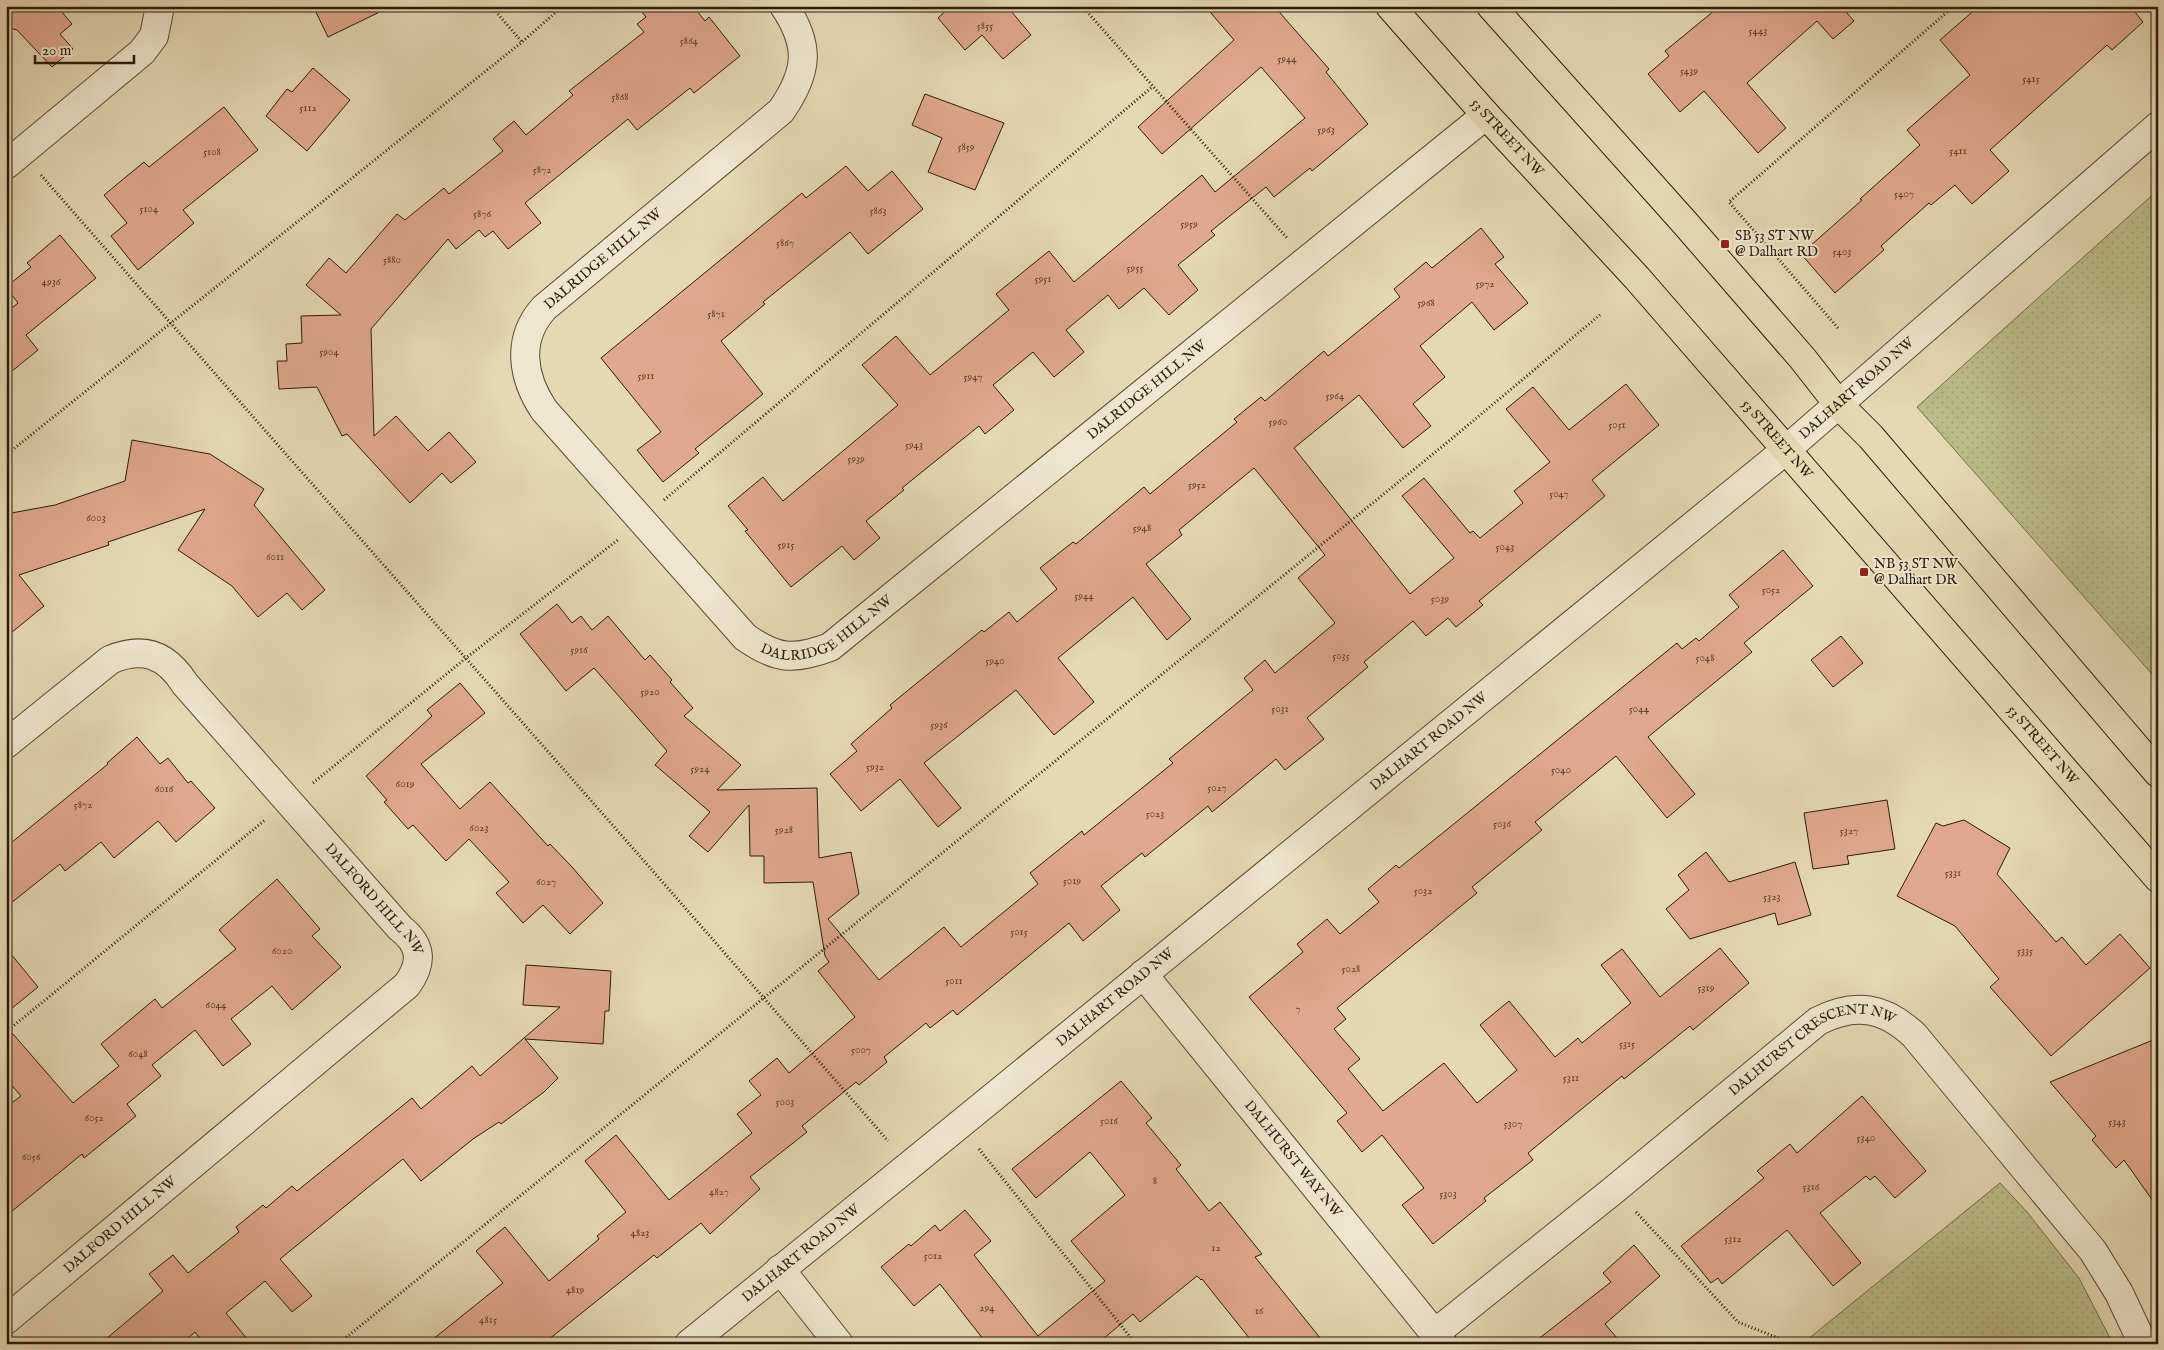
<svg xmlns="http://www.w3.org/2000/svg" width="2164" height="1350" viewBox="0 0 2164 1350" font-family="'IM FELL English',serif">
  <defs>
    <pattern id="park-dots" width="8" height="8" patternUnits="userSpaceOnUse" patternTransform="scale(1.25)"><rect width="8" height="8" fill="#bbbd88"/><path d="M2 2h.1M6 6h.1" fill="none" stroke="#a1a274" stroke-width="1.8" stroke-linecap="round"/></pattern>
  </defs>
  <rect width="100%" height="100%" fill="#e5d8b3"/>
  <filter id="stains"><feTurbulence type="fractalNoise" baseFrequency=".004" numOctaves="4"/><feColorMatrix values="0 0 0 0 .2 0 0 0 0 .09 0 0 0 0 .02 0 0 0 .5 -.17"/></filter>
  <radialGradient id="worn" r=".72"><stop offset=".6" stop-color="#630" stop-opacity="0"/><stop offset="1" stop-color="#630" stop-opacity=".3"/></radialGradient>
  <g fill="url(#park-dots)" stroke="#736c4a">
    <polygon points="2158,190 2158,681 1917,407"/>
    <polygon points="2000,1183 2027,1212 2079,1278 2113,1344 1802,1344"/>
  </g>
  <g fill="#e0a88c" stroke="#2b1b0d">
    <polygon points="6,6 57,6 72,24 60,34 73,49 52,67 17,30 6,27"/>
    <polygon points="313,6 392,6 328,37"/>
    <polygon points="637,6 693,6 705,21 709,17 740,56 694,93 690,88 637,130 628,119 525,203 541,223 508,249 493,231 485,237 479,230 456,249 448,239 371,329 374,436 396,416 428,451 449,432 476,462 451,483 442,473 410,503 347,434 342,436 317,387 279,389 277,361 287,361 286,344 302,343 301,316 341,315 306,285 329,258 346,273 397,214 405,220 444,188 449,194 503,151 493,139 514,121 526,135 573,95 569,91 644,32 637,24 646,17"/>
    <polygon points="951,6 1016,6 1011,11 1031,35 1003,59 982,35 965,50 938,18"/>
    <polygon points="1205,6 1274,6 1329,69 1326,72 1368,124 1312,171 1310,168 1274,197 1266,187 1211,231 1215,235 1178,265 1198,290 1169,315 1144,288 1119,309 1108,295 1066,330 1084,352 1054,377 1033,352 993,385 1014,410 985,434 979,426 902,488 904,490 866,521 880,538 854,560 842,546 791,587 745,531 748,530 728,506 763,477 783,501 898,405 862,365 896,336 930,375 1009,310 996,294 1049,251 1074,282 1202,175 1215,192 1305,118 1261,67 1162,154 1138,127 1234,40"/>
    <polygon points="1720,6 1841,6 1854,21 1833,39 1817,21 1747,83 1786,128 1758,153 1704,91 1680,112 1648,74 1669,56 1665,51"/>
    <polygon points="1979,6 2130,6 2143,22 2112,50 2107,45 1990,150 2009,171 1972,204 1955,185 1931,205 1929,203 1881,246 1884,250 1835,293 1801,254 1862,200 1860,199 1920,145 1907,130 1970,75 1940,40"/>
    <polygon points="313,68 350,100 307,151 266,116 287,89 292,92"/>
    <polygon points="925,94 1004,123 975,190 928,172 942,138 912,125"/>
    <polygon points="224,107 258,150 183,210 194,223 138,270 111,236 127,223 104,195 144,162 149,167"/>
    <polygon points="846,166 868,191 892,171 923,209 868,254 850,232 763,302 765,304 721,341 763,394 695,449 699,453 663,482 637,450 661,432 601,358 802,193 806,198"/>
    <polygon points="1481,228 1504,257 1495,264 1528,303 1494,330 1472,302 1420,346 1445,377 1413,404 1431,426 1403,448 1359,395 1294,448 1410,594 1454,558 1402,496 1424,478 1470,533 1473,531 1480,538 1523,503 1514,491 1550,462 1506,409 1533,387 1569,430 1626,384 1659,425 1592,480 1605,496 1479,601 1483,605 1456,627 1448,618 1426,636 1413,621 1364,662 1368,667 1307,718 1324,739 1285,770 1276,759 1212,812 1208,806 1145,857 1142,853 1101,886 1120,910 1083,941 1069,923 957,1015 953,1010 930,1028 926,1023 884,1057 887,1062 859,1085 856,1082 802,1126 807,1132 750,1177 760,1189 710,1234 701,1223 657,1258 654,1255 543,1344 427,1344 503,1283 476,1251 505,1227 549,1281 599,1239 597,1236 626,1212 585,1161 616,1135 669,1200 752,1133 737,1114 761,1095 749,1081 777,1058 789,1073 855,1017 818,971 829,962 825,956 813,882 764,883 764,856 750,856 749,805 708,852 689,836 710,812 655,765 667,751 594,668 566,691 520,634 557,604 572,623 581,616 592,630 608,616 645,660 650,655 672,680 670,682 693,708 684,716 741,765 717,790 817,788 819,858 851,852 859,894 828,919 879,980 944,927 961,947 1038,884 1030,873 1082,831 1084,835 1173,763 1169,759 1253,690 1244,678 1265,660 1275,673 1335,623 1298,578 1325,555 1254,468 1179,530 1182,535 1146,564 1191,619 1167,640 1133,597 1058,658 1094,702 1054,735 1016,690 924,763 961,808 938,827 900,779 861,811 830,774 857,751 851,744 892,708 890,705 982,630 984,632 1009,612 1017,622 1057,589 1040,568 1073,542 1076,544 1144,487 1150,494 1237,422 1234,419 1261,397 1265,401 1324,351 1328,356 1400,297 1394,289 1426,262 1432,268"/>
    <polygon points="60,235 96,278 26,335 38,350 6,376 6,311 7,312 18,303 6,287 31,267 27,263"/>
    <polygon points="132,440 210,454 264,489 254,505 325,590 302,610 287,593 258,617 232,586 178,550 205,509 108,542 109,545 19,575 44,606 6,637 6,514 55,505 125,481"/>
    <polygon points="1783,550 1813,586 1744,643 1752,652 1648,737 1695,794 1667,818 1616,756 1535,822 1542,830 1472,887 1477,893 1337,1008 1346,1019 1334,1029 1360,1059 1348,1069 1383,1111 1444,1063 1477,1103 1517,1070 1480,1025 1509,1001 1555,1057 1578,1038 1582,1043 1631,1003 1601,965 1622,949 1660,997 1720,948 1749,983 1693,1030 1690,1026 1624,1079 1622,1076 1528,1153 1533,1160 1484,1198 1486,1201 1433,1244 1402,1205 1424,1188 1382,1135 1362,1152 1337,1121 1347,1113 1249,997 1303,952 1297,944 1327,919 1340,934 1379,902 1368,889 1396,865 1399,868 1434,840 1677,643 1682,649 1696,638 1699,641 1739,607 1729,595"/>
    <polygon points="1841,636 1863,663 1833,687 1811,660"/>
    <polygon points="460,683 485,713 421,764 460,809 490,782 548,846 550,844 572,867 603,903 570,934 543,905 523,923 496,893 509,882 469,839 446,861 413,825 408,829 384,802 387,800 366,776 432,716 427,710"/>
    <polygon points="137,737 160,764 168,758 188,783 191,781 215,808 176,842 158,821 114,858 101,842 65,871 60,864 6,907 6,847 108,764 107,763"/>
    <polygon points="1887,800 1895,849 1847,856 1849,864 1813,869 1804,813"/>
    <polygon points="1964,820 2010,848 1997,874 2056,942 2062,937 2086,965 2120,934 2150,968 2051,1056 1990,987 1999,979 1955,926 1897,896 1936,823 1943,826"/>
    <polygon points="1706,852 1729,882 1795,862 1811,915 1778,925 1775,913 1690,939 1666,909 1689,890 1678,875"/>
    <polygon points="277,879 320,929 312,936 341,967 292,1010 272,986 231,1019 251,1044 223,1066 195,1030 152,1065 161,1076 127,1104 136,1116 84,1158 82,1154 6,1216 6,1107 21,1096 6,1079 6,1026 73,1103 119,1066 101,1044 155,999 162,1008 236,949 219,930"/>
    <polygon points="6,948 38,987 6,1013"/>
    <polygon points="526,965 611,971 609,1011 605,1011 603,1044 525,1039 558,1078 544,1092 501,1124 499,1122 473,1139 421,1181 403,1159 280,1259 312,1296 292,1312 265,1281 226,1313 251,1344 204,1344 195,1332 181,1344 100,1344 163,1291 149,1274 173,1255 188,1273 239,1232 236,1227 263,1205 266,1208 292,1186 297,1191 412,1098 421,1109 472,1066 480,1076 560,1007 523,1005"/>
    <polygon points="2158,1038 2158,1208 2124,1160 2116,1168 2092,1140 2096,1136 2050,1082"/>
    <polygon points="1121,1081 1152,1118 1146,1123 1181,1165 1176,1169 1209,1211 1220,1202 1262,1254 1255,1257 1325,1344 1254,1344 1202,1279 1201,1280 1197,1276 1140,1322 1133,1314 1097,1344 987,1344 940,1284 914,1306 881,1267 909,1244 911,1246 935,1225 940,1231 965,1210 991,1241 974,1255 1038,1336 1105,1281 1071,1241 1125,1195 1090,1152 1036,1198 1012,1169"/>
    <polygon points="1862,1096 1926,1171 1895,1198 1875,1176 1870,1180 1866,1176 1820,1213 1861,1263 1833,1286 1787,1230 1722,1284 1718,1278 1711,1283 1681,1246 1764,1178 1757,1171 1790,1144 1797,1153"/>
    <polygon points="1634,1245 1660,1276 1605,1324 1622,1344 1532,1344 1611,1282 1603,1273"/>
  </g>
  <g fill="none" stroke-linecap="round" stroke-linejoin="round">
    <g stroke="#5a4a36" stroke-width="30">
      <g id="minor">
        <path id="s1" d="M784,6c27,40 24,66 -3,105l-237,197c-28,31 -22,69 0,102l201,227c31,22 48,24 85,10l656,-532"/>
        <polyline points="6,165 142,52 154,36 160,6"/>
        <path id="s2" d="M6,744l104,-84c33,-14 56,-6 75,24l215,244c22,17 23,35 7,57l-401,335"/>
        <path id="s3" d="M1143,974l300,370"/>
        <polyline points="780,1269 839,1344"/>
        <path id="s4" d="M1434,1334l181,-145 203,-168c37,-19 66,-14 96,14l179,216 26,42 24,51"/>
        <path id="s5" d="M689,1344l221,-179 877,-716 371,-323"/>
      </g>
    </g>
    <g stroke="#2b1b0d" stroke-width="30">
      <g id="major">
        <path id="s6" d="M1390,6l96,109 151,163 521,600"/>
        <polyline points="1491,6 1685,223 1803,359 1839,405 1871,437 2158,773"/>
      </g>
    </g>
    <g stroke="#2b1b0d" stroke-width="3" stroke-dasharray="1 2.5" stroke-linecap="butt">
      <polyline points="491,6 522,42"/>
      <polyline points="1082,6 1287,238"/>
      <path d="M41,175c282,323 567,642 847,966"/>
      <polyline points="1838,328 1729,202 1954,6"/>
      <polyline points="6,455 522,42 563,6"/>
      <polyline points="664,500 1152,87"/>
      <polyline points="313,783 466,658 619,539"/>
      <polyline points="6,1032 265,820"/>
      <polyline points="979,1149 1136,1344"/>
      <polyline points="1636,1212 1738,1322 1793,1344"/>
      <polyline points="338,1344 1449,441 1601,314"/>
    </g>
    <use href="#minor" stroke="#eee6ce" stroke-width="28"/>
    <use href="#major" stroke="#e5d8b3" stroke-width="28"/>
  </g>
  <g fill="#8f2418" stroke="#eee6ce" stroke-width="2">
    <rect x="1720" y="239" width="10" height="10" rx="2.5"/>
    <rect x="1859" y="567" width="10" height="10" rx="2.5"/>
  </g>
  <g text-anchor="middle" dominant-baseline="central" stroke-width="4" stroke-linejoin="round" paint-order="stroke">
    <g font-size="11" fill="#583e2d">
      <text x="985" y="26">5855</text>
      <text x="1758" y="31">5443</text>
      <text x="689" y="41">5864</text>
      <text x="1287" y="59">5944</text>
      <text x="1689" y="71">5439</text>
      <text x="2031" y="79">5415</text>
      <text x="620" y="97">5868</text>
      <text x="308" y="108">5112</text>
      <text x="1326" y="130">5963</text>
      <text x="966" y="147">5859</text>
      <text x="1958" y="151">5411</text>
      <text x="212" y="152">5108</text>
      <text x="542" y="170">5872</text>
      <text x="1904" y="194">5407</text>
      <text x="149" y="209">5104</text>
      <text x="878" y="211">5863</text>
      <text x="482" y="214">5876</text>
      <text x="1189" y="224">5959</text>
      <text x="785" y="243">5867</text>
      <text x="1842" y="252">5403</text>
      <text x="392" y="260">5880</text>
      <text x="1135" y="268">5955</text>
      <text x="1043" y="279">5951</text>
      <text x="51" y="282">4936</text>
      <text x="1485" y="284">5972</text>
      <text x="1426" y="303">5968</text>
      <text x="716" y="314">5871</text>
      <text x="329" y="352">5904</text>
      <text x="646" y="376">5911</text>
      <text x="973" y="377">5947</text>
      <text x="1335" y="396">5964</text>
      <text x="1278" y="422">5960</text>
      <text x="1617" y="425">5051</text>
      <text x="914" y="445">5943</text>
      <text x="856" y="459">5939</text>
      <text x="1197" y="485">5952</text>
      <text x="1559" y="494">5047</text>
      <text x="96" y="518">6003</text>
      <text x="1142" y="528">5948</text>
      <text x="786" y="545">5915</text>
      <text x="1505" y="547">5043</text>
      <text x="275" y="557">6011</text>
      <text x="1771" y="590">5052</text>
      <text x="1084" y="596">5944</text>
      <text x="1440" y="599">5039</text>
      <text x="579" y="650">5916</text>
      <text x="1341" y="656">5035</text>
      <text x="1705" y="658">5048</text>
      <text x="995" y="661">5940</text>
      <text x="650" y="692">5920</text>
      <text x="1280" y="709">5031</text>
      <text x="1639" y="709">5044</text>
      <text x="939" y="725">5936</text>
      <text x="875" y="767">5932</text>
      <text x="700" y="769">5924</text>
      <text x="1561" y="770">5040</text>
      <text x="405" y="784">6019</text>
      <text x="1217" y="788">5027</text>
      <text x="164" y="789">6016</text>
      <text x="83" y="805">5872</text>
      <text x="1155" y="814">5023</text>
      <text x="1502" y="824">5036</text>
      <text x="479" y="828">6023</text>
      <text x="784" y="830">5928</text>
      <text x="1849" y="831">5327</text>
      <text x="1953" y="873">5331</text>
      <text x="1072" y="881">5019</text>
      <text x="546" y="882">6027</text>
      <text x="1423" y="891">5032</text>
      <text x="1772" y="897">5323</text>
      <text x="1019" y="932">5015</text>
      <text x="282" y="951">6020</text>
      <text x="2025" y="951">5335</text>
      <text x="1351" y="969">5028</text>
      <text x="954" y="981">5011</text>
      <text x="1706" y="988">5319</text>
      <text x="216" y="1005">6044</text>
      <text x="1298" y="1009">7</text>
      <text x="1627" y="1044">5315</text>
      <text x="861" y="1050">5007</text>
      <text x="138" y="1054">6048</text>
      <text x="1571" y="1078">5311</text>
      <text x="785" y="1102">5003</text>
      <text x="94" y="1118">6052</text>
      <text x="1109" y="1121">5016</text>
      <text x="2117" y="1122">5343</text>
      <text x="1513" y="1124">5307</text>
      <text x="1866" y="1138">5340</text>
      <text x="31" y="1157">6056</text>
      <text x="1155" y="1181">8</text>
      <text x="1811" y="1187">5316</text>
      <text x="719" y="1192">4827</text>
      <text x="1448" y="1194">5303</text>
      <text x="640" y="1233">4823</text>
      <text x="1733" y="1239">5312</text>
      <text x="1216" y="1248">12</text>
      <text x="933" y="1256">5012</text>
      <text x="575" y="1290">4819</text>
      <text x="987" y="1308">294</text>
      <text x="1259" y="1311">16</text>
      <text x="488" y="1320">4815</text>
    </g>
    <g font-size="14" fill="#2b1b0d" stroke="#eee6ce">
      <text stroke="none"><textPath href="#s6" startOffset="176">53 STREET NW</textPath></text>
      <text transform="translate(603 259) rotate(-40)">DALRIDGE HILL NW</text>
      <text stroke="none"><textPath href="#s5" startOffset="1509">DALHART ROAD NW</textPath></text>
      <text stroke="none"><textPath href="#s1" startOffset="1335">DALRIDGE HILL NW</textPath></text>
      <text stroke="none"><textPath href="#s6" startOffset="581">53 STREET NW</textPath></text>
      <text stroke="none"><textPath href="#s1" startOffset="930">DALRIDGE HILL NW</textPath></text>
      <text stroke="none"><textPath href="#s5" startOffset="954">DALHART ROAD NW</textPath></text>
      <text stroke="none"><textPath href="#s6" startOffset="986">53 STREET NW</textPath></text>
      <text stroke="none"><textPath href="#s2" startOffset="508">DALFORD HILL NW</textPath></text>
      <text stroke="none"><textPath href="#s5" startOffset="549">DALHART ROAD NW</textPath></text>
      <text stroke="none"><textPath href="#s4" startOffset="479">DALHURST CRESCENT NW</textPath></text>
      <text stroke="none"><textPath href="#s3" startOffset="238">DALHURST WAY NW</textPath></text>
      <text transform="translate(120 1225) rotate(-40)">DALFORD HILL NW</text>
      <text stroke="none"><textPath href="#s5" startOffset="144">DALHART ROAD NW</textPath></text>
    </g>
    <g font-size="14" fill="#2b1b0d" stroke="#eee6ce" text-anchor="start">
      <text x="1735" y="236">SB 53 ST NW<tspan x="1735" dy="16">@ Dalhart RD</tspan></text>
      <text x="1874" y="564">NB 53 ST NW<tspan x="1874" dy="16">@ Dalhart DR</tspan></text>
    </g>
  </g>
  <rect width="2164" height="1350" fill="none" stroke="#e5d8b3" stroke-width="25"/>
  <rect x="8" y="8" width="2149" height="1335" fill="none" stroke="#2b1b0d" stroke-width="2.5"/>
  <rect x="12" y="12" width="2139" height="1325" fill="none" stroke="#2b1b0d"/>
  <path d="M35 55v8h99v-8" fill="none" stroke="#2b1b0d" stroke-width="2.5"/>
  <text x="42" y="55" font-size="15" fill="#2b1b0d" stroke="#eee6ce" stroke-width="4" paint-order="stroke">20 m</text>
  <rect width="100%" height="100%" filter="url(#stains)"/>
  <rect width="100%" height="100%" fill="url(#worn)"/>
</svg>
